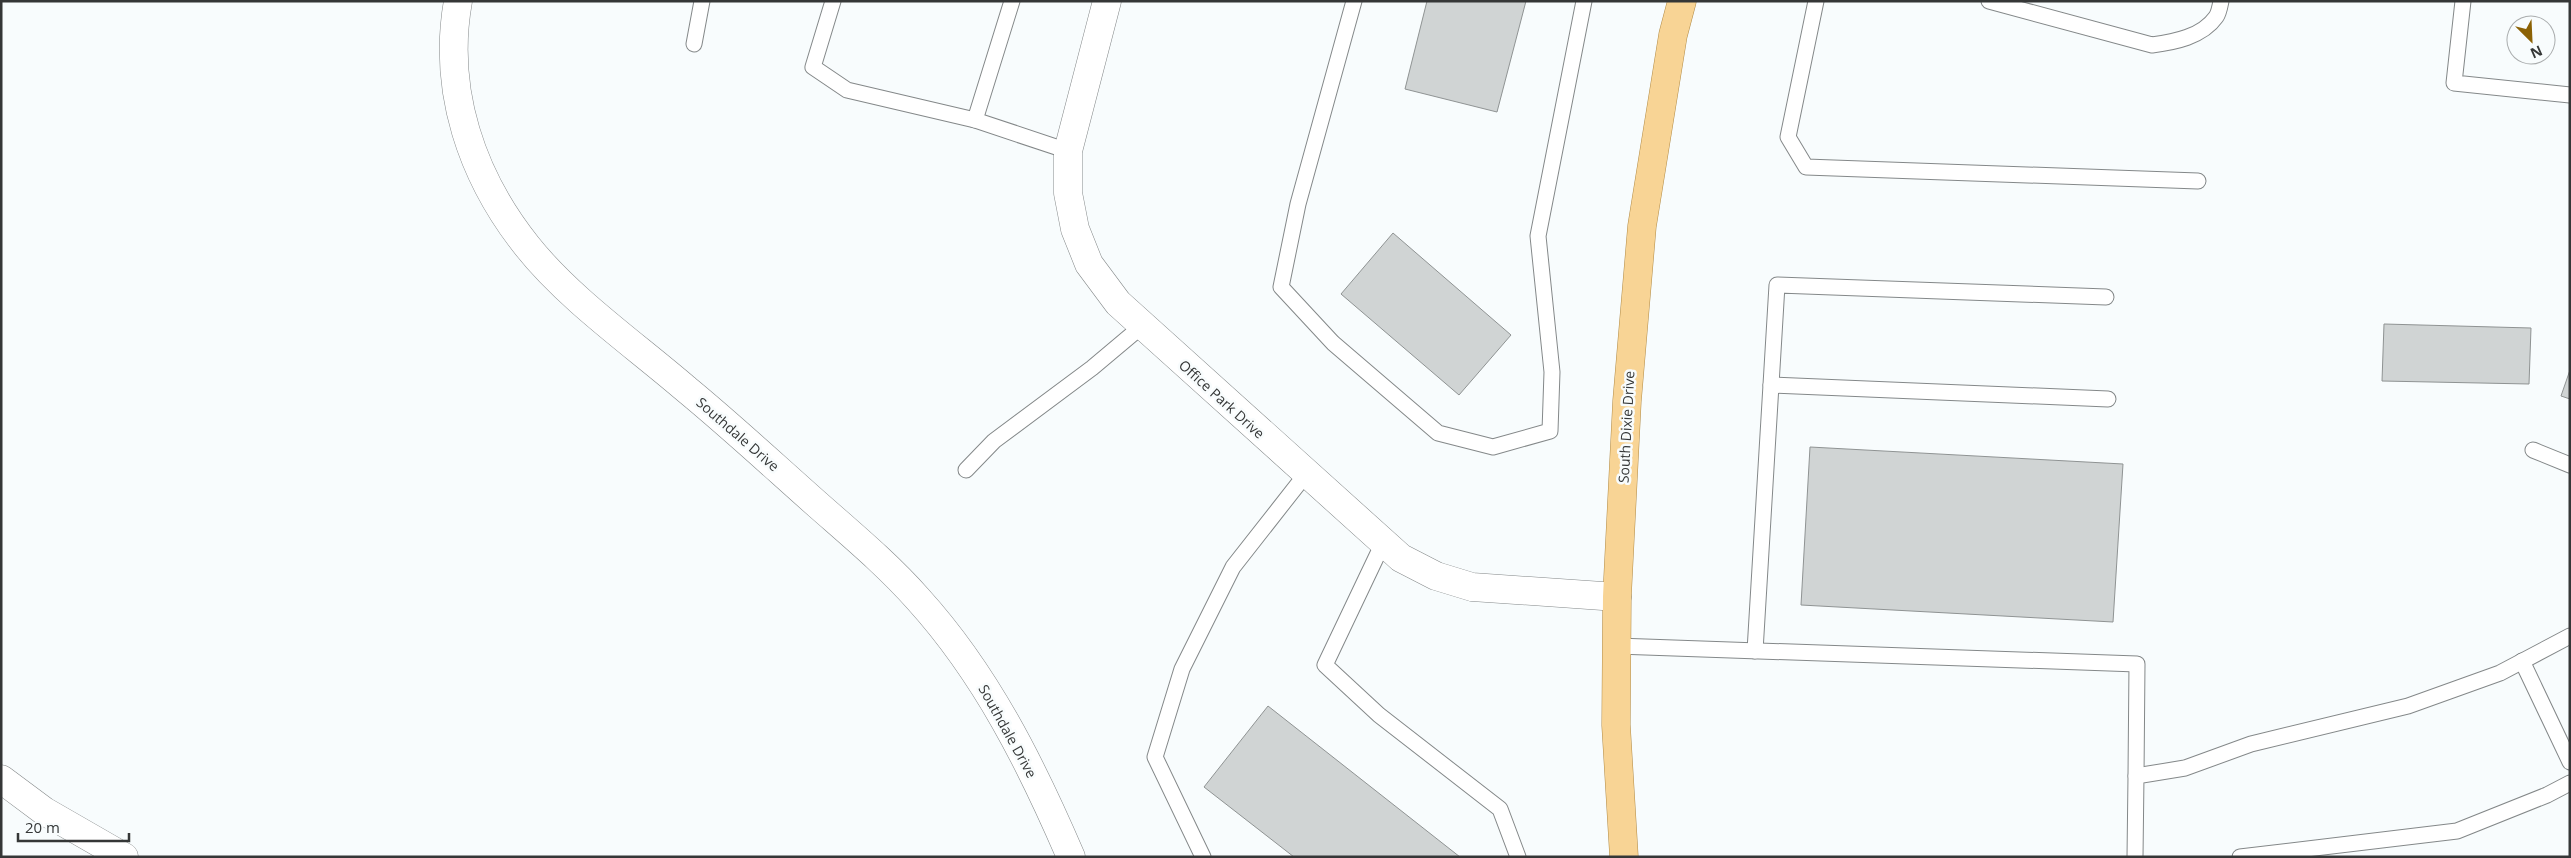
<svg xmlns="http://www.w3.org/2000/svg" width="2571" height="858" viewBox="0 0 2571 858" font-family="'Open Sans',sans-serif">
  <rect width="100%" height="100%" fill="#f8fcfd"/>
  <g fill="#d0d4d4" stroke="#8f9393">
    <polygon points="1427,1 1526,1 1497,112 1405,89"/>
    <polygon points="1393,233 1511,335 1459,395 1341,294"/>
    <polygon points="2384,324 2531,328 2529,384 2382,381"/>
    <polygon points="2570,370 2570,399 2561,396"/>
    <polygon points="1810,447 2123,464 2113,622 1801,605"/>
    <polygon points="1268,706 1460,857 1294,857 1204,787"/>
  </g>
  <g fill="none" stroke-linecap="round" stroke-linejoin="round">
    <g stroke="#848889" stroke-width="17">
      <g id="lane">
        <polyline points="833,1 813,67 847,90 975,120 1068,151"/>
        <polyline points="1354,1 1298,204 1281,287 1333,343 1438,433 1493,447 1550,431 1552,372 1538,236 1584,1"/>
        <polyline points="1816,1 1788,137 1806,167 2198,181"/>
        <path d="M1989,1l163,44c22,-3 50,-8 64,-28 3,-4 4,-11 5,-16"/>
        <polyline points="2463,1 2454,83 2570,95"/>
        <polyline points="694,44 702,1"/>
        <polyline points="975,120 1012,1"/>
        <polyline points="1771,385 2108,399"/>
        <polyline points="2533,450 2570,465"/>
        <polyline points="966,470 994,441 1092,368 1142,326"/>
        <polyline points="1383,543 1325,665 1379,715 1500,809 1518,857"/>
        <polyline points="1617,646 2137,664 2136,776"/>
        <polyline points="1755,651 1777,285 2106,297"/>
        <polyline points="2522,661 2570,762"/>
        <polyline points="1203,857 1155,757 1182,669 1233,567 1306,474"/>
        <polyline points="2135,857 2136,776 2185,768 2251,744 2408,706 2500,673 2570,636"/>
        <polyline points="2240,857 2457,831 2547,795 2570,783"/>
      </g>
    </g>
    <g stroke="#848889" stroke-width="29">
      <g id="street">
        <path d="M458,1c-16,90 14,176 69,245 42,53 108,99 159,143 45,37 88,77 132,116 34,30 70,60 100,94 68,75 113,165 153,258"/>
        <polyline points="1107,1 1068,151 1068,193 1075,229 1089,264 1118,303 1401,558 1436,576 1472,587 1617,597"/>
        <polyline points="1,779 44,811 124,857"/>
      </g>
    </g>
    <g stroke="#b18b47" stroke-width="29">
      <polyline id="primary" points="1624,857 1616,725 1617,597 1627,401 1642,226 1673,35 1682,1"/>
    </g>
    <use href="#lane" stroke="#fff" stroke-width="15"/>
    <use href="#street" stroke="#fff" stroke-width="28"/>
    <use href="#primary" stroke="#f8d495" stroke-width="28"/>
  </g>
  <g text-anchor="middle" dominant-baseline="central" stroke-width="5" stroke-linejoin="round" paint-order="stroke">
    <g font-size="14" fill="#353737" stroke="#f8fcfd">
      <text transform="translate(1222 399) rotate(42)">Office Park Drive</text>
      <text transform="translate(1626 427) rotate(-87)">South Dixie Drive</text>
      <text transform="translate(738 434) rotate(41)">Southdale Drive</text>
      <text transform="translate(1008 731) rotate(61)">Southdale Drive</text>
    </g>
  </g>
  <rect width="2571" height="858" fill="none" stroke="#353737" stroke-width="5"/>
  <g transform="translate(2531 40) rotate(156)"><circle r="24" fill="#f8fcfd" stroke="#aaadae"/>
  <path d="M0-4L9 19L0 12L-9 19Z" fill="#8c6205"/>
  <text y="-8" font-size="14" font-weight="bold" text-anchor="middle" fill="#353737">N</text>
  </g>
  <path d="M18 833v8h111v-8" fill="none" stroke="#353737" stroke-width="2.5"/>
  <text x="25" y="833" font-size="15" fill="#353737" stroke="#f8fcfd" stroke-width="4" paint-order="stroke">20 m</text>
</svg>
